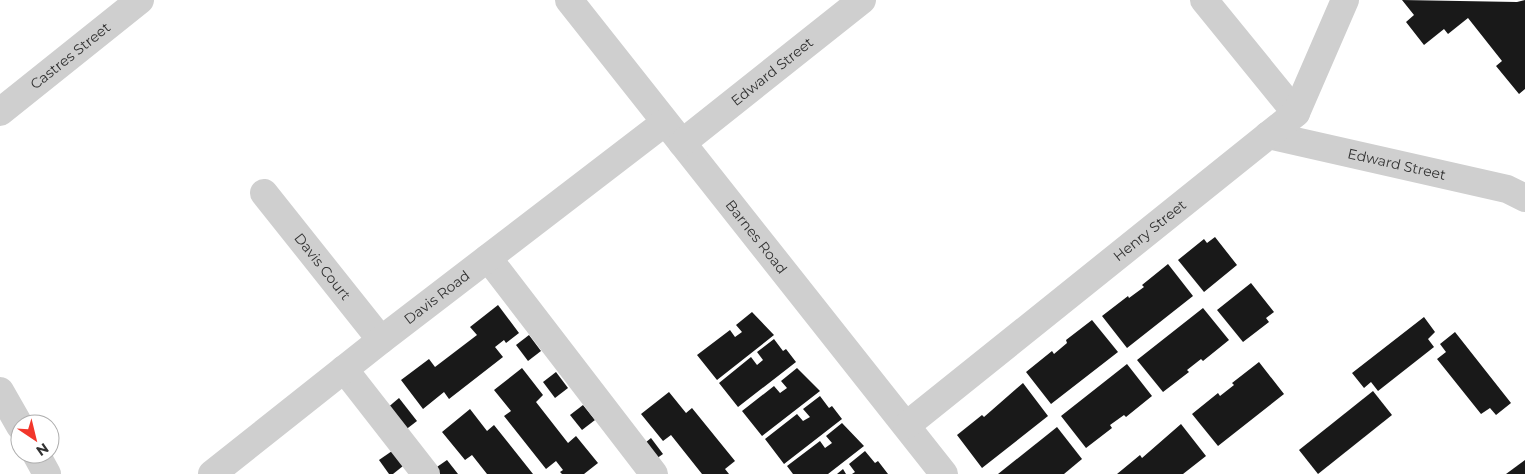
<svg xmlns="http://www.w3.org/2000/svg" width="1525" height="474" viewBox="0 0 1525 474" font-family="Montserrat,sans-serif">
  <rect width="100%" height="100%" fill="#fff"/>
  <g fill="#191919">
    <polygon points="1402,0 1517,2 1525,0 1525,89 1519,94 1496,66 1502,61 1468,18 1448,34 1444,29 1424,45 1406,22 1414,15"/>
    <polygon points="1215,237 1237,265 1204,292 1178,260 1204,239 1207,243"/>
    <polygon points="1168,264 1193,296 1127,348 1102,316 1128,296 1129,298 1144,287 1142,285"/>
    <polygon points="1251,283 1274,312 1266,318 1269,322 1243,342 1217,310"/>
    <polygon points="498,305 519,333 506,343 504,340 495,347 503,357 449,399 444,392 423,409 401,380 429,359 435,367 477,335 470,327"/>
    <polygon points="1203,308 1229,340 1203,361 1201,359 1187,370 1189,372 1163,392 1137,360"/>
    <polygon points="752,312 774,335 717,380 697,355 730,330 735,337 742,332 736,325"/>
    <polygon points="1424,317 1435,332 1428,339 1434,347 1378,391 1371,382 1364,388 1352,373"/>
    <polygon points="1092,320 1118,352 1051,404 1026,372 1052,351 1054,354 1067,343 1066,340"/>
    <polygon points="1455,332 1511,403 1496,415 1490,408 1481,414 1437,359 1446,352 1440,344"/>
    <polygon points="529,335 541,351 528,361 516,345"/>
    <polygon points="774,339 783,351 786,349 796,362 738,407 719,383 751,357 757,365 763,360 757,352"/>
    <polygon points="1259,362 1284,394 1218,446 1192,414 1218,393 1220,396 1234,385 1232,383"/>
    <polygon points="1127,364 1152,396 1126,417 1124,415 1110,425 1112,428 1086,448 1061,416"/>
    <polygon points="522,368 543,395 536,402 568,443 576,436 598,463 584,474 562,474 560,472 563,470 556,461 546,469 504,416 511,411 494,390"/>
    <polygon points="797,368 820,391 762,436 742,411 774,386 780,393 787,388 781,381"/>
    <polygon points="556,372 568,388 555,398 543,382"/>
    <polygon points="1023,383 1048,416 982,468 957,435 982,415 984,417"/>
    <polygon points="1373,391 1392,415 1318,474 1299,450"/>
    <polygon points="669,392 686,413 692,408 735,461 725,469 729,474 702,474 671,435 663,441 641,414"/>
    <polygon points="820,396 829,408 832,406 842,419 784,464 765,439 797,414 803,421 810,417 803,409"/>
    <polygon points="399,398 417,421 404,431 386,409"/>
    <polygon points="583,405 595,420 582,430 570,415"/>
    <polygon points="470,409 487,431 494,425 533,474 487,474 472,455 465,460 442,432"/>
    <polygon points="842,423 864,446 828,474 793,474 787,466 820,441 825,448 832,443 826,436"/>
    <polygon points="1181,424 1206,456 1183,474 1117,474 1140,455 1142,458"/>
    <polygon points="1057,427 1082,459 1064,474 998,474"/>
    <polygon points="651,438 663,454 650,463 639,448"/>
    <polygon points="392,451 403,466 393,474 389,474 379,460"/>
    <polygon points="865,451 875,463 878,461 888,474 852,474 855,472 849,464"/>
    <polygon points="447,460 458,474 437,474 434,469"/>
    <polygon points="1525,460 1525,474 1506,474"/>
    <polygon points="843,469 846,474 837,474"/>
  </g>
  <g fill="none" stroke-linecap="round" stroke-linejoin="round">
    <g stroke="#cfcfcf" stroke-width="28">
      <path id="s1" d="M569,0l375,474"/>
      <polyline points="1204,0 1296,113"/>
      <path id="s2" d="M0,112l140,-112"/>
      <path id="s3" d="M1268,135l239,54 18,9"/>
      <path id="s4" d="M682,143l180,-143"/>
      <path id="s5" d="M264,193l117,147"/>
      <polyline points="488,258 654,474"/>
      <polyline points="344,369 426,474"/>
      <polyline points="0,391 20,426"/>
      <path id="s6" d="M907,425l389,-312 49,-113"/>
      <polyline points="36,454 47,474"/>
      <path id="s7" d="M212,474l169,-134 283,-217"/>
    </g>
  </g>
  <g text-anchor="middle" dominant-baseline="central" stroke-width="5" stroke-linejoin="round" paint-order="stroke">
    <g font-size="14" fill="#323232" stroke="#fff">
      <text stroke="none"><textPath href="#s2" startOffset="90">Castres Street</textPath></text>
      <text stroke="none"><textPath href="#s4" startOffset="115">Edward Street</textPath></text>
      <text stroke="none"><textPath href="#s3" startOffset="132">Edward Street</textPath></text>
      <text stroke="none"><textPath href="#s6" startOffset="311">Henry Street</textPath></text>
      <text stroke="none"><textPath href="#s1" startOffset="302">Barnes Road</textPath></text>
      <text stroke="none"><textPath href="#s5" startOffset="94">Davis Court</textPath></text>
      <text stroke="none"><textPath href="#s7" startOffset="286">Davis Road</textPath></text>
    </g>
  </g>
  <g transform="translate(35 439) rotate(145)"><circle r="24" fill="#ffffff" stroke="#adadad"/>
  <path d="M0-4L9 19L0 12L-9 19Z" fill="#f2362b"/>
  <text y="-8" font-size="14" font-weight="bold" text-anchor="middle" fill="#323232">N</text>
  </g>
</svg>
